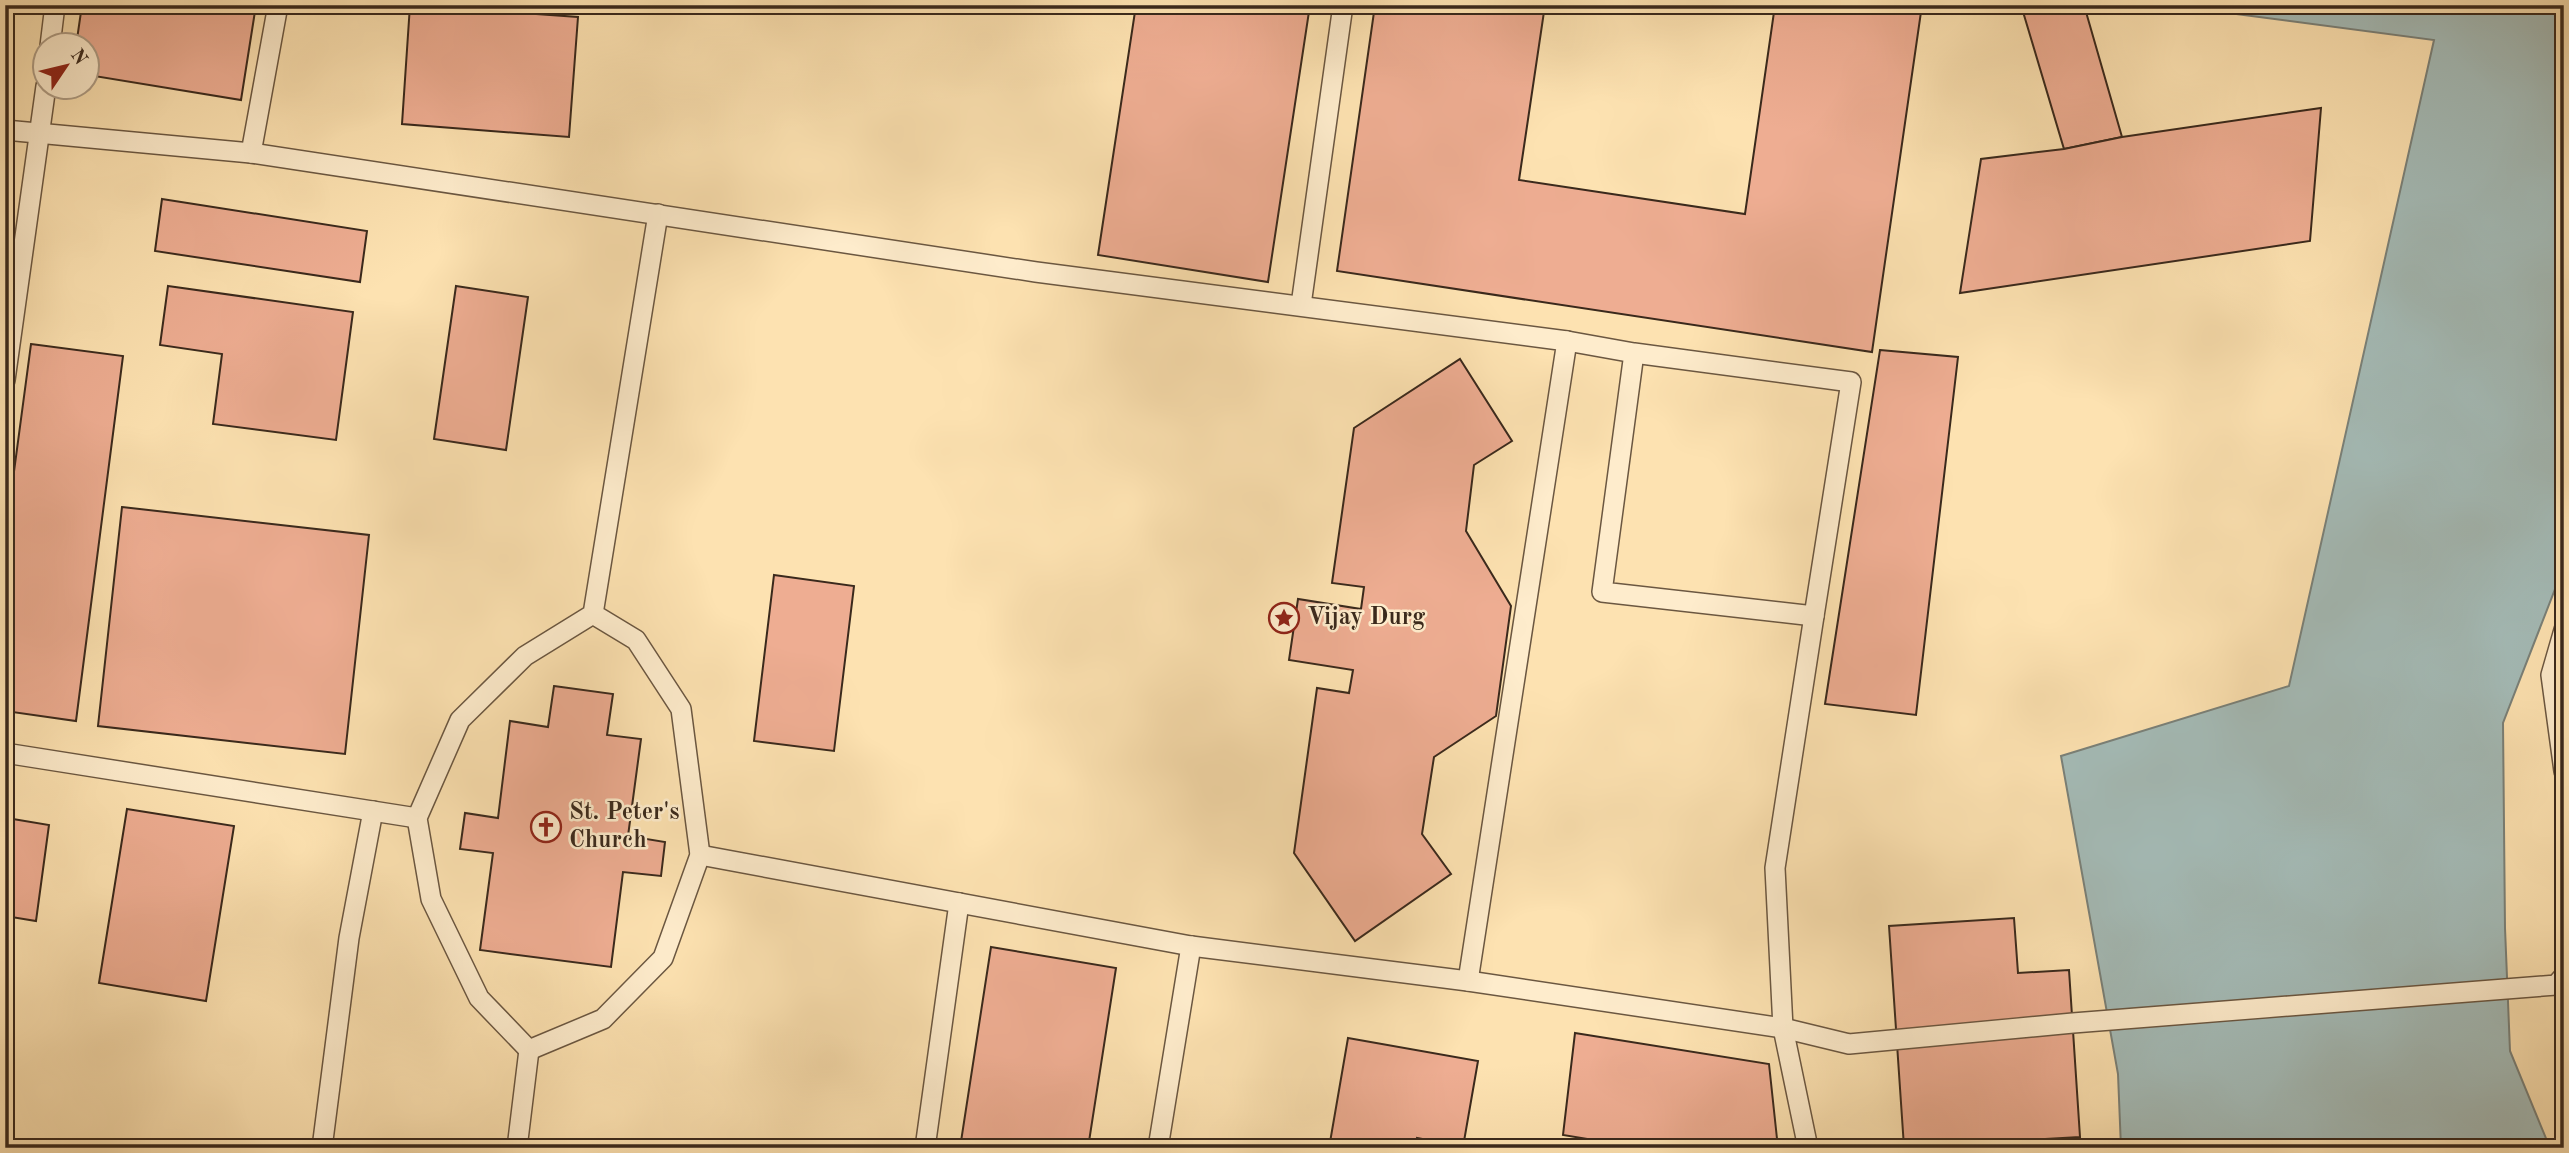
<svg xmlns="http://www.w3.org/2000/svg" width="2569" height="1153" viewBox="0 0 2569 1153" font-family="'Old Standard TT',serif">
  <rect width="100%" height="100%" fill="#fde2b1"/>
  <filter id="stains"><feTurbulence type="fractalNoise" baseFrequency=".00286" numOctaves="4"/><feColorMatrix values="0 0 0 0 .2 0 0 0 0 .09 0 0 0 0 .02 0 0 0 .5 -.17"/></filter>
  <radialGradient id="worn" r=".72"><stop offset=".6" stop-color="#630" stop-opacity="0"/><stop offset="1" stop-color="#630" stop-opacity=".3"/></radialGradient>
  <polygon fill="#a4bbb7" stroke="#7a8179" stroke-width="2" points="2167,5 2564,5 2564,566 2503,723 2505,928 2510,1051 2550,1148 2121,1148 2118,1074 2061,756 2289,686 2434,40"/>
  <g fill="#eead92" stroke="#3a291c" stroke-width="2">
    <polygon points="82,5 256,5 241,100 88,75 88,46 76,46"/>
    <polygon points="410,5 578,17 569,137 402,124"/>
    <polygon points="1136,5 1310,5 1268,282 1098,255"/>
    <polygon points="1375,5 1545,5 1519,180 1745,214 1775,5 1922,5 1872,352 1337,271"/>
    <polygon points="2021,5 2084,5 2122,137 2064,149"/>
    <polygon points="2321,108 2310,241 1960,293 1981,159 2064,149 2122,137"/>
    <polygon points="162,199 367,231 360,282 155,251"/>
    <polygon points="168,286 353,312 336,440 213,424 222,354 160,345"/>
    <polygon points="456,286 528,297 506,450 434,439"/>
    <polygon points="31,344 123,356 76,721 5,711 5,539"/>
    <polygon points="1880,350 1958,357 1916,715 1825,704"/>
    <polygon points="1460,359 1512,441 1474,465 1466,531 1511,606 1496,716 1434,757 1422,834 1451,874 1355,941 1294,853 1317,688 1349,693 1353,670 1289,660 1298,599 1361,609 1364,587 1332,583 1354,428"/>
    <polygon points="122,507 369,535 345,754 98,726"/>
    <polygon points="774,575 854,586 834,751 754,741"/>
    <polygon points="554,686 613,694 607,735 641,739 628,836 665,842 661,876 623,872 611,967 480,950 493,853 460,849 465,813 498,818 510,721 548,727"/>
    <polygon points="127,809 234,826 206,1001 99,983"/>
    <polygon points="7,818 49,825 36,921 5,916 5,834"/>
    <polygon points="2014,918 2018,973 2069,970 2080,1137 1904,1147 1889,926"/>
    <polygon points="991,947 1116,968 1088,1148 960,1148"/>
    <polygon points="1575,1033 1769,1064 1778,1148 1642,1148 1563,1135"/>
    <polygon points="1348,1038 1478,1061 1463,1147 1417,1138 1415,1148 1329,1148"/>
    <polygon points="2037,1139 2038,1148 1968,1148 1968,1144"/>
  </g>
  <g fill="none" stroke-linecap="round" stroke-linejoin="round">
    <g stroke="#6b5741" stroke-width="22">
      <g id="lane">
        <polyline points="50,46 55,5"/>
        <polyline points="5,130 251,153 1036,272 1567,341 1468,981"/>
        <polyline points="251,153 278,5"/>
        <polyline points="1301,305 1343,5"/>
        <polyline points="1567,341 1634,353 1851,382 1814,616 1602,592 1634,353"/>
        <polyline points="5,380 46,86"/>
        <polyline points="593,614 636,640 681,709 700,855 663,958 603,1019 529,1050 479,998 431,899 417,818 460,720 525,656 593,614 658,214"/>
        <polyline points="2564,630 2551,675 2564,771"/>
        <polyline points="5,753 417,818"/>
        <polyline points="700,855 1191,946 1468,981 1783,1028 1849,1044 2073,1023 2556,985 2564,976"/>
        <polyline points="322,1148 349,938 373,811"/>
        <polyline points="517,1148 529,1050"/>
        <polyline points="925,1148 959,903"/>
        <polyline points="1158,1148 1191,946"/>
        <polyline points="1808,1148 1783,1028 1775,868 1814,616"/>
      </g>
    </g>
    <use href="#lane" stroke="#feeccc" stroke-width="19"/>
  </g>
  <defs>
    <g id="sight-ring" transform="scale(1.575)"><circle r="9.5" fill="#feeccc" stroke="#8f2418" stroke-width="1.5"/><path d="M0-6L1.8-2.2L6-1.7L2.9 1.2L3.7 5.4L0 3.3L-3.7 5.4L-2.9 1.2L-6-1.7L-1.8-2.2Z" fill="#8f2418"/></g>
    <g id="church-ring" transform="scale(1.575)"><circle r="9.5" fill="#feeccc" stroke="#8f2418" stroke-width="1.5"/><path d="M-1.2-6h2.4v3.5h3.3v2.4h-3.3V6h-2.4V-.1h-3.3v-2.4h3.3Z" fill="#8f2418"/></g>
  </defs>
  <g fill-rule="evenodd">
    <use href="#sight-ring" x="1284" y="618"/>
    <use href="#church-ring" x="546" y="827"/>
  </g>
  <g text-anchor="middle" dominant-baseline="central" stroke-width="5" stroke-linejoin="round" paint-order="stroke">
    <g font-size="24" font-weight="bold" fill="#3a291c" stroke="#feeccc" text-anchor="start">
      <text x="1307" y="618">Vijay Durg</text>
      <text x="569" y="813">St. Peter's<tspan x="569" dy="28">Church</tspan></text>
    </g>
  </g>
  <rect width="2569" height="1153" fill="none" stroke="#fde2b1" stroke-width="28"/>
  <rect x="7" y="7" width="2555" height="1139" fill="none" stroke="#3a291c" stroke-width="3.5"/>
  <rect x="14" y="14" width="2541" height="1125" fill="none" stroke="#3a291c" stroke-width="2"/>
  <g transform="translate(66 66) rotate(55)"><circle r="33" fill="#feeccc" stroke="#b09e86" stroke-width="2"/>
  <path d="M0-5L12 26L0 18L-12 26Z" fill="#8f2418"/>
  <text y="-10" font-size="19" font-weight="bold" text-anchor="middle" fill="#3a291c">N</text>
  </g>
  <rect width="100%" height="100%" filter="url(#stains)"/>
  <rect width="100%" height="100%" fill="url(#worn)"/>
</svg>
